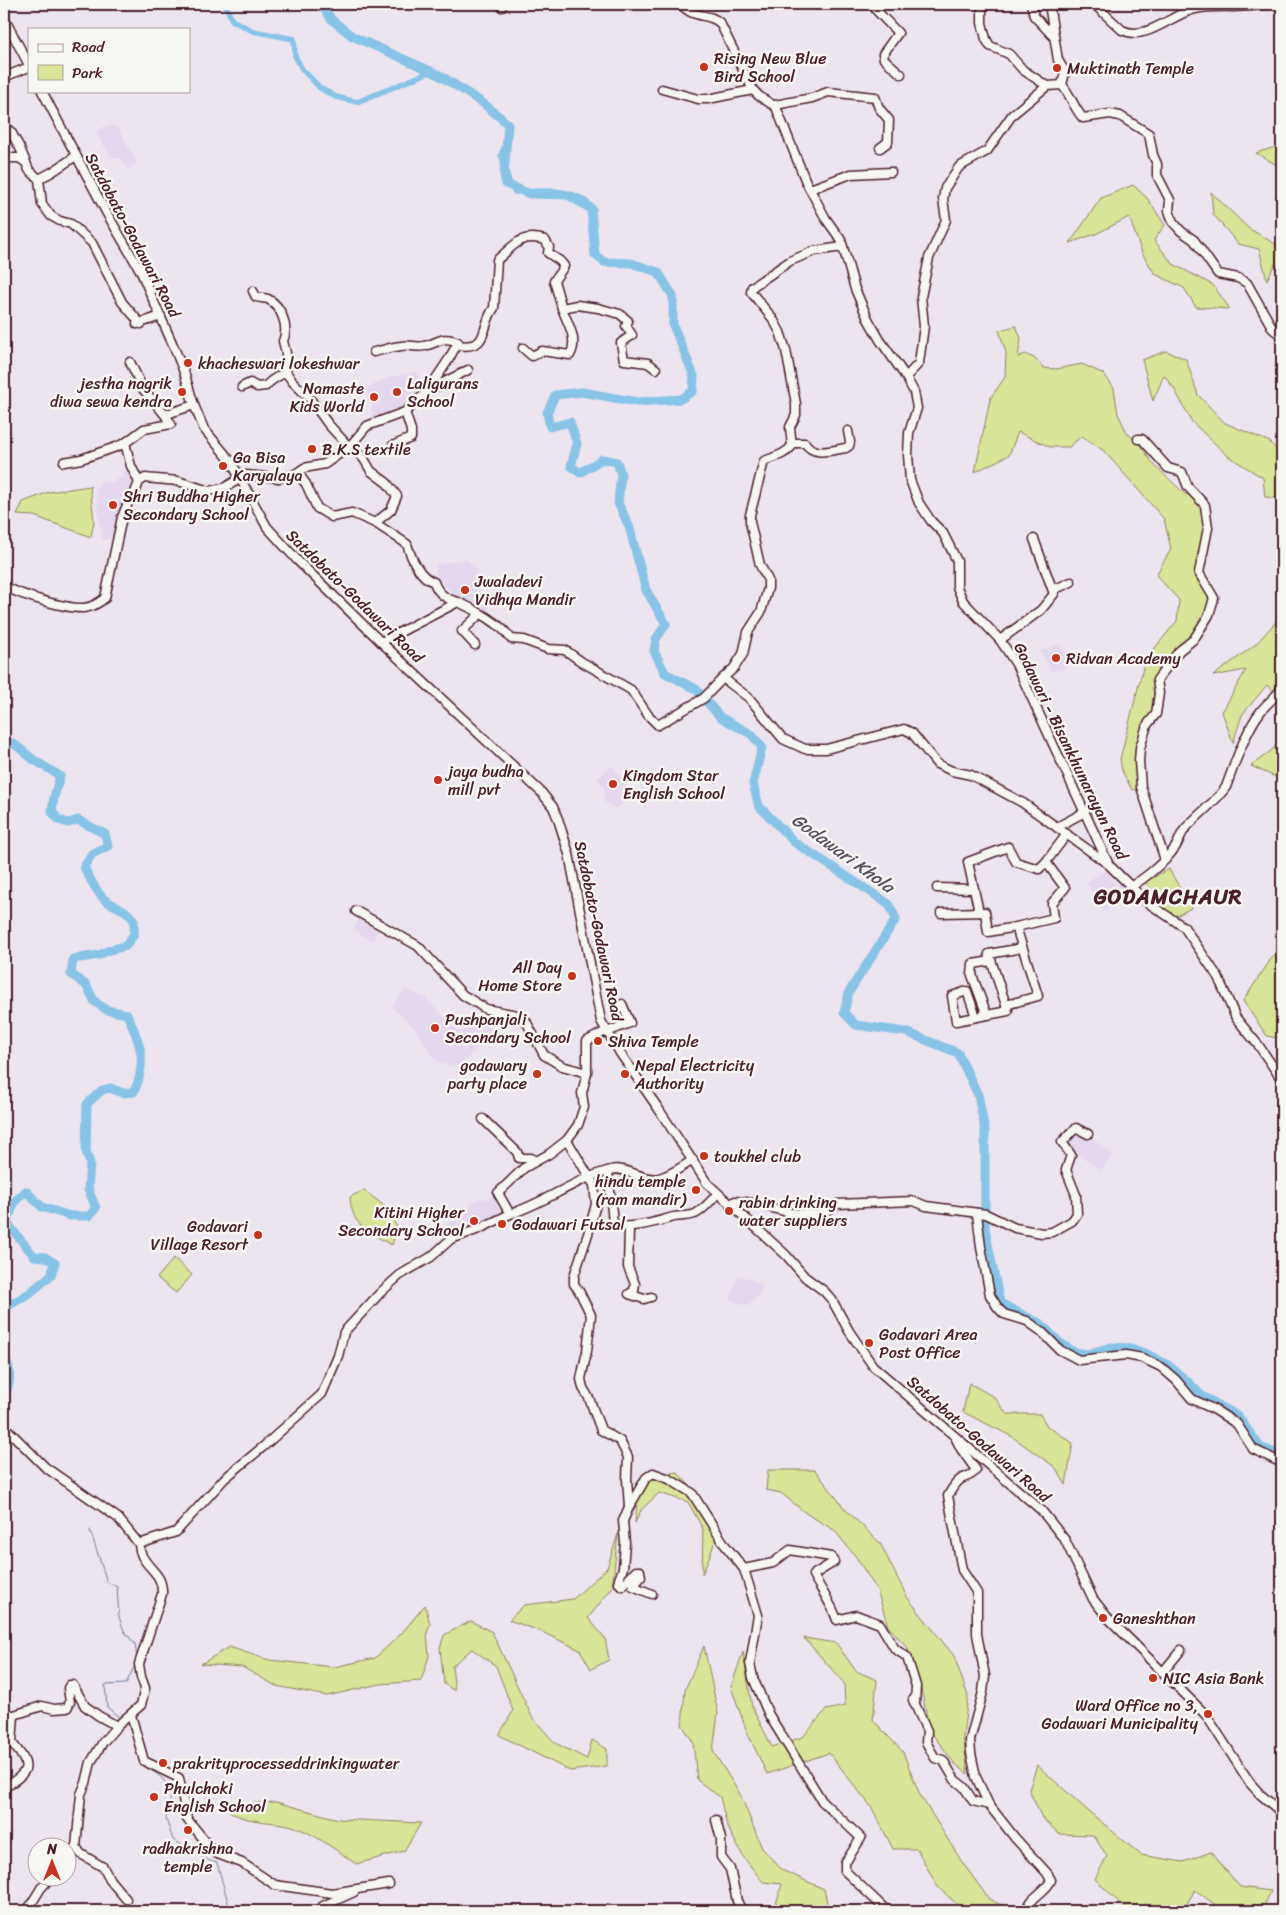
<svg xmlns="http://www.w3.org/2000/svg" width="1286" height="1915" viewBox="0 0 1286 1915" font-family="Sriracha,sans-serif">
  <rect width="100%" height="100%" fill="#ece4ef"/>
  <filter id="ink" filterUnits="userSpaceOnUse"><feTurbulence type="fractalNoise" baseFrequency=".02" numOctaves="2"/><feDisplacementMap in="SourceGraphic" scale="10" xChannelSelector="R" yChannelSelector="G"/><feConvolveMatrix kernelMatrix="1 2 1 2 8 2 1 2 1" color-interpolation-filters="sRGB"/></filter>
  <g filter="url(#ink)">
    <g fill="#e5d7ed">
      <polygon points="105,126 117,126 137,163 128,169 121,158 112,158 96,133"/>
      <polygon points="418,372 419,389 411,396 403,407 386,415 372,418 372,404 364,390 390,377"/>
      <polygon points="130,470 134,485 118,537 103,540 102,528 100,528 96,488 102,481 109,483 123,477 122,472"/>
      <polygon points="466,559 476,568 480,584 480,593 487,603 488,610 484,615 459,600 446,586 435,579 436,565"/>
      <polygon points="1060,644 1072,664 1063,669 1051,671 1040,651"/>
      <polygon points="612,766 621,776 629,797 616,809 604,802 604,788 597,779"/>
      <polygon points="1106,870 1116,886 1123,882 1126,886 1122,889 1131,900 1104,911 1087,882"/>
      <polygon points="361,916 380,925 373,941 353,930"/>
      <polygon points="405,989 426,999 461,1033 473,1019 495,1029 490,1039 472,1053 463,1064 452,1067 436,1061 415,1028 392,1007"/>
      <polygon points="1078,1129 1113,1154 1101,1170 1066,1145"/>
      <polygon points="497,1194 507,1214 447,1239 441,1227 470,1211 470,1204 480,1198 488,1199"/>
      <polygon points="738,1276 748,1278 763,1285 759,1295 748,1306 730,1300"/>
    </g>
    <g fill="#d8e497" stroke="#918261">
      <polygon points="1282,145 1282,168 1256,153"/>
      <polygon points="1133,185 1147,198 1165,225 1154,240 1173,264 1213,285 1230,309 1196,307 1184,288 1155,274 1142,253 1129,217 1098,233 1070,243 1101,198"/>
      <polygon points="1211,192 1248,228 1282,248 1282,269 1275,264 1267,280 1259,249 1238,244 1213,214"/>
      <polygon points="1016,326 1021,338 1018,357 1025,354 1034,358 1044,368 1056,369 1082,364 1104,374 1114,388 1118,414 1127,433 1137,441 1155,466 1184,493 1197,500 1201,508 1206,530 1197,569 1212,602 1195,634 1167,658 1154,680 1153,713 1139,746 1138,789 1132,790 1122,771 1120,759 1145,660 1177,621 1179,600 1156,575 1171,549 1164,519 1104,451 1082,436 1069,447 1050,447 1018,432 1009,455 975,472 990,399 1005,377 1006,353 999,330"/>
      <polygon points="1166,351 1186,359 1198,395 1225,423 1270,442 1282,457 1282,499 1265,497 1263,478 1228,456 1192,422 1175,390 1164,375 1153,401 1142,360"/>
      <polygon points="90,486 94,521 91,537 34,516 17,515 23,502 49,492"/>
      <polygon points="1282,615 1282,702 1282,699 1267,685 1242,715 1233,743 1222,712 1246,670 1213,676 1256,644"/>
      <polygon points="1282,738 1282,780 1251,766 1272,750"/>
      <polygon points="1169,869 1191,908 1171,919 1145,882"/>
      <polygon points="1282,921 1282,1039 1267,1036 1243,1001 1275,953"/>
      <path d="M364,1190l24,19 9,19 -5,17c-24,-13 -40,-18 -42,-48z"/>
      <polygon points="174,1258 192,1275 176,1293 157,1278"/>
      <polygon points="969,1383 994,1397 1007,1414 1040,1414 1047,1426 1073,1443 1066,1485 1055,1467 1011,1436 963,1412"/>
      <polygon points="768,1470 815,1470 845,1509 880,1543 907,1597 954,1656 968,1696 963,1736 968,1774 955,1764 930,1731 920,1684 907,1647 888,1626 877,1590 856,1557 834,1530 807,1514 781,1493 766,1490"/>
      <polygon points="677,1472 701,1498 719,1527 711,1553 702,1574 703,1529 688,1502 659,1493 641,1510 635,1523 637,1501 645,1476"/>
      <polygon points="618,1534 612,1588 588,1618 605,1638 609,1660 591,1669 580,1650 542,1632 509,1620 524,1605 573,1599 607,1568"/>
      <polygon points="425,1605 430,1624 427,1633 429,1656 421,1681 380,1684 327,1696 276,1686 242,1667 201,1664 229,1647 269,1660 334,1667 375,1658 402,1633"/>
      <polygon points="471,1621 492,1632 532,1717 555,1743 587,1759 592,1740 607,1749 607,1766 570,1771 499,1735 513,1711 496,1666 472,1649 452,1666 455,1691 444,1684 440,1648 444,1635"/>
      <polygon points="804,1638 836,1643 856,1671 877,1680 873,1720 903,1752 920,1795 962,1862 989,1899 1014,1911 971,1911 962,1909 937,1886 917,1849 893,1849 872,1808 829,1753 767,1774 747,1732 731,1687 743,1652 752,1707 772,1747 803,1737 826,1710 845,1706 844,1683"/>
      <polygon points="704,1646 718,1713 713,1751 740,1794 762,1848 782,1870 824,1889 829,1911 805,1911 803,1909 774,1911 782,1884 763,1882 744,1858 727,1826 720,1797 697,1780 693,1742 682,1725 685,1690"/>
      <polygon points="1037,1765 1087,1810 1141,1855 1183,1862 1211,1852 1240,1887 1271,1891 1262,1911 1233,1911 1221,1909 1195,1890 1185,1907 1186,1911 1128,1911 1095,1879 1107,1856 1093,1835 1059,1834 1042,1818 1029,1790"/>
      <path d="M276,1802l62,17 83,4 -17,28 -48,13c-17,-12 -44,-32 -64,-38 -22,-6 -54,-2 -69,-21z"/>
    </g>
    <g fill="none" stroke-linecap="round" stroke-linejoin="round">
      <g stroke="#6f829c" stroke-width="1">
        <polyline points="90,1530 107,1582 117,1587 119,1617 124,1631 135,1644 137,1659"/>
        <polyline points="120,1718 107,1707 105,1685 126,1684 135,1665"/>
        <path d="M147,1767l14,10 11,14 -6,28 7,21c14,7 30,20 44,23l12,43v5"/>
      </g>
      <path stroke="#87c4e7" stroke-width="5.5" d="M225,4l7,16 21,11 41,8 1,17 7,13 18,19 16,9 21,5 73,-30 72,44 7,14 -1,8 -7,17c6,11 5,28 14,37 28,-1 60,-6 79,17"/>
      <g stroke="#87c4e7" stroke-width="9">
        <polyline points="321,4 331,19 352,36 440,75 484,104 508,124 504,175 506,184 530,194 568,195 591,209 595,255 604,262 631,263 658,272 673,296 673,325 694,376 693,391 681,399 637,402 582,392 555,395 547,413 550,427 570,422 577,444 571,466 580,473 602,459 617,462 621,474 618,503 629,526 646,590 666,624 656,639 654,651 665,673 696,689 720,717 751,734 762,747 753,784 759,806 794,842 889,904 896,919 849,992 844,1013 856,1025 906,1032 958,1053 978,1095 985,1130 985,1229 1000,1303 1041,1324 1059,1342 1074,1352 1087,1354 1111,1347 1128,1348 1145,1353 1168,1365 1187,1381 1202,1396 1238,1416 1260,1447 1282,1456"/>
        <path d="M4,747l1,-2 8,-2 21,17 26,16 -6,21 -2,15 7,8 9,3 10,-3 27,14 3,12 -16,8 -8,13c5,10 12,25 21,33 11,8 18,6 29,20v14l-8,12 -17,4 -10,5 -26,4 -2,15 15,11 9,17 12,8 20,4c13,28 21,47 7,78l-11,1 -13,-5 -8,2 -15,14 -1,47 4,13 -2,25 8,19 -7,8h-19l-28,-9 -16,-16 -11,10 -8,22 27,33 11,1 10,6 -4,12 -21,18 -26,15"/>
        <path d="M4,1356c7,11 8,28 0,39"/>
      </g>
      <g stroke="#4a1f2b" stroke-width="11">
        <g id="minor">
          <polyline points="502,4 502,7"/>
          <path d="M681,4c13,16 28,8 39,19l33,67 6,6 17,11 30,75 20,37 15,21 14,49 13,30 12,21 26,37 8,15 3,16 -8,25 -1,22 2,25 9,23 12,18 12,12 14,28v26l6,14 37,39 16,24 93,201 39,38 36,24 34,50 18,41 23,28 23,34"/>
          <polyline points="873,4 876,10 898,33 883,54 884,59 901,74"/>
          <polyline points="982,4 982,23 986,39 990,46 1009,54 1023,70 1047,86"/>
          <polyline points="1031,4 1034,16 1054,37"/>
          <path d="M1094,4l28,26c25,12 49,-16 73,-21 23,-5 47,1 70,-5"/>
          <polyline points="4,18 29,65"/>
          <polyline points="4,77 29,67"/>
          <path d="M1062,85c9,10 12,24 21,33l27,-4 10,2 29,18 4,21 4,9v11l13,25 -1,11 4,11 8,9 13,9 24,34 20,4 9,5 26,46 9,7"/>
          <polyline points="662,89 698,99 708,99 753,90"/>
          <polyline points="42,91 106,212 140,270 173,345 184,372 194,405 204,429 230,460 267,527 298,561 381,642 541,792 553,807 558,819 569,854 601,1021 620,1053 658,1108 707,1183 786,1255 805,1277 824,1291 832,1300 849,1331 873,1366 1041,1510 1065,1540 1093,1599 1108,1618 1206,1715 1250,1783 1260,1794 1282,1813"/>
          <polyline points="775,105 812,98 828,92 875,97 879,108 889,120 888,142 880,148"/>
          <polyline points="4,126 11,132 20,148 29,170 39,179 42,204 51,216 60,221 71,224 92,243 122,302 141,324"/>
          <polyline points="4,158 19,158 25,162"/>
          <polyline points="39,179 52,172 76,156"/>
          <polyline points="810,189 851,174 891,172"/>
          <path d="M253,291l3,6c4,1 9,1 12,2 14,7 21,29 15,42l3,12v19l6,9 18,18 18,25 21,23"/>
          <polyline points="562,308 577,305 598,308 620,314 628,321 626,326 632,335 621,343 624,360 648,363 656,369"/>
          <polyline points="137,324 161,316"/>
          <path d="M457,345c34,5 23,-19 37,-37l3,-48c18,-15 23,-27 48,-20l4,7 -1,6 12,8 4,5 -10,15c3,9 5,18 8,27 5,15 17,31 8,47l-28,-4 -10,5 -9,-8"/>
          <path d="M374,352c9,-2 18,-5 27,-6 8,-2 15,2 23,0 15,-3 17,-11 34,-4l-9,17 -20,30"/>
          <polyline points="906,377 919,363 924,326 921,297 929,258 946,220 943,199 945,188 959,167 987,151 1012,115 1047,86 1062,85 1065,72 1058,60 1049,4"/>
          <path d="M242,387l8,-4 7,4 9,-1c4,-6 13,-10 20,-14"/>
          <polyline points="166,416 170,413 194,405"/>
          <polyline points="1138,439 1142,439 1168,468 1182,472 1188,487 1205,505 1208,528 1199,573 1214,598 1209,615 1194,639 1179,651 1157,680 1159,693 1156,714 1147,725 1140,748 1139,761 1141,787 1165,860"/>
          <polyline points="125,443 131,466 139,482"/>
          <path d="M792,443h13c9,14 27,7 41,5l3,-2 1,-4 -2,-11"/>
          <polyline points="392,446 411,438 411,430 405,412"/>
          <polyline points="64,462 81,459 116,447 125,443 144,429 171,424 166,416 143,389 130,362"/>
          <polyline points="294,475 299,475 306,484 317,508 332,517 352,513 375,523 391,510 397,496 387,483 371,471 364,459 351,445"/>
          <path d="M375,523l32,21c4,14 13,34 27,38 4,12 12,17 24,20"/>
          <path d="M4,586c16,9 62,23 80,22 9,-1 15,-5 21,-10l17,-81 9,-21 3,-1 5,-13 6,-4 33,3 31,10 15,-3 22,-13 33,3 15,-3 10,-7 21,-4 24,-17 18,-21 38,-14 24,-22 39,-20"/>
          <polyline points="1053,590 1071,582"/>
          <polyline points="1000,640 1041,610 1054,594 1034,539"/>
          <path d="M381,642l77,-40c16,7 44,22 53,37l13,1 24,9 17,1 17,12 49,28 17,25 10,10 46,-27 19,-20 26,20 34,41 22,10h21l78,-20 8,4 25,31 15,7 19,4 52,28 85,61"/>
          <polyline points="475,645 462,631 480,614"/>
          <path d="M723,678l11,-10 9,-14 5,-22 13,-20 7,-24v-8l-8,-15 -10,-43v-7l14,-54c10,-4 21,-6 28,-15l-2,-19 6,-12v-11l-10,-54 -6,-18 -7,-13 -22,-27 1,-5 38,-26 24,-10 29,-4"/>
          <polyline points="1057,827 1085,812"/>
          <path d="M1130,887c14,-8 35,-25 44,-38 5,-6 6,-14 11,-20 13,-15 30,-26 41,-42 8,-22 20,-57 35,-76 6,-8 15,-14 21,-23"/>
          <polyline points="937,888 974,889"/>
          <polyline points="356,911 418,946 463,995 486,1009 517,1015 526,1021 544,1055 562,1066 587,1073"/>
          <polyline points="979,912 968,862 1008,847 1016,862 1039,869 1046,862"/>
          <polyline points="941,913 985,912 988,932 1016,927 1054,918 1052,903 1065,888 1046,862 1067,834"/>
          <polyline points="1016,927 1038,996 1006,1005 989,954 1022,948"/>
          <polyline points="991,961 973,964 972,975 987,1015 1008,1011 1006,1005"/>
          <polyline points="976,1017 967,991 952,996 956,1021 987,1015"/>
          <polyline points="607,1032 630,1023 622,1004"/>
          <polyline points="483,1119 517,1152 519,1158 531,1158 536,1161"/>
          <polyline points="567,1140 594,1185 596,1204 588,1234 574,1276 574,1284 579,1291 591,1315 587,1351 581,1379 583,1388 589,1398 601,1430 620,1441 628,1457 627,1479 629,1507 623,1521 625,1543 623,1568 618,1582 622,1586 636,1571 640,1571 641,1577 633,1586 652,1594"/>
          <path d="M608,1171l5,52 3,3c21,2 38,-4 58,-9 8,-2 17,0 23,-4 8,-5 14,-12 20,-19"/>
          <polyline points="731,1206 735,1201 754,1203 791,1213 821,1215 837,1204 914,1201 926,1206 986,1214 1015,1228 1042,1233 1052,1232 1072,1221 1077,1214 1076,1195 1066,1170 1071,1155 1062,1142 1076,1128 1088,1134"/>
          <polyline points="977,1213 981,1247 990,1295 998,1308 1004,1314 1027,1321 1041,1331 1060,1350 1079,1360 1126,1355 1142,1358 1161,1367 1176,1380 1192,1399 1215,1410 1237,1424 1253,1449 1282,1463"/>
          <path d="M510,1214c35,-11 65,-35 101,-44 16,-4 32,12 48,8 12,-3 24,-12 34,-18"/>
          <polyline points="629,1228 628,1267 635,1284 634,1291 629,1294 644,1299 651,1297"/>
          <polyline points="4,1426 45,1467 118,1518 139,1544"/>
          <path d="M956,1439l5,10 15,21c-4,6 -9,6 -15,9 -7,5 -10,11 -13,17l14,74 15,23v41l8,42 -2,16 -13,48 1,13 5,24 13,28 26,33 32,35 4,7c-5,13 -23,17 -23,31"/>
          <polyline points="629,1507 646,1478 653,1473 669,1479 692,1493 725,1545 744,1569 758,1615 750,1663 753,1678 769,1715 822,1801 861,1838 845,1863 845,1871 887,1911"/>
          <path d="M744,1569l29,-6 17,-13 41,7 3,5 -21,13c8,15 19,29 24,45l19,-5 24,9 15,25 12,8 9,29 -1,18"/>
          <polyline points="1163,1672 1181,1650"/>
          <polyline points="913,1700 927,1731 926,1742 935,1758 943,1760 955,1780 964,1787 973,1801 989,1805"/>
          <polyline points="4,1715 14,1715 42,1706 54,1709 67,1708 70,1702 68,1688 70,1685 73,1685 85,1706 99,1716 117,1726"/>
          <polyline points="131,1715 144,1761 179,1778 187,1819 215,1853 242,1863 275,1885 332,1893 389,1884"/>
          <path d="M4,1788c25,-17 29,-20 8,-45l2,-28"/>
          <polyline points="716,1820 721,1839 721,1857 730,1869 737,1901 742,1911"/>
          <polyline points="76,1847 81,1854 103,1867 110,1880 126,1899"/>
          <path d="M68,1857l8,-10 5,-53 5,-11 5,-21 12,-20 14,-16 24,-21 4,-17 -4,-11 -2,-13 23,-70c1,-20 -12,-23 -20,-38 -2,-4 -3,-9 -3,-12l37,-12 48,-53 40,-33 58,-52 16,-38 6,-24 36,-39 20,-18 31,-18 20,-18 28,-10 31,-15 -12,-21 26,-25 25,-14 18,-14 11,-15 6,-18 -2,-14 5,-20v-32l19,-10"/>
          <polyline points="27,1911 41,1888 50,1878"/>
          <polyline points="319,1911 323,1906 354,1892"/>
        </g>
      </g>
      <use href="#minor" stroke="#f6f6f2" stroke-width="8"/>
    </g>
  </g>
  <g fill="#c8321e" stroke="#f6f6f2" stroke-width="2">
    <circle cx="704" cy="67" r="5"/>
    <circle cx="1057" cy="68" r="5"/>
    <circle cx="188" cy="363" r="5"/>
    <circle cx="182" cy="392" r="5"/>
    <circle cx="397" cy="392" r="5"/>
    <circle cx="374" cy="397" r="5"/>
    <circle cx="312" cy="449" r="5"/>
    <circle cx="223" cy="466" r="5"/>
    <circle cx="113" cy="505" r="5"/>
    <circle cx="465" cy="590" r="5"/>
    <circle cx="1056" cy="658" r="5"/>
    <circle cx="438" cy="780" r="5"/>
    <circle cx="613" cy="784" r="5"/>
    <circle cx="572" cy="976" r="5"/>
    <circle cx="435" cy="1028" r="5"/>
    <circle cx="598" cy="1041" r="5"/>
    <circle cx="537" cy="1074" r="5"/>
    <circle cx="625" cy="1074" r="5"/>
    <circle cx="704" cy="1156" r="5"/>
    <circle cx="696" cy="1190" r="5"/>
    <circle cx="729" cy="1211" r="5"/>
    <circle cx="474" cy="1221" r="5"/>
    <circle cx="502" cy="1224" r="5"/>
    <circle cx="258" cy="1235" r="5"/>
    <circle cx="869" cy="1343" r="5"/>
    <circle cx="1103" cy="1618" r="5"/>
    <circle cx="1153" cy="1678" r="5"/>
    <circle cx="1208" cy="1714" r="5"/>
    <circle cx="163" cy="1763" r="5"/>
    <circle cx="154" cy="1797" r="5"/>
    <circle cx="188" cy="1830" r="5"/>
  </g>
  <g text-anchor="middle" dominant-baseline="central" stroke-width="5" stroke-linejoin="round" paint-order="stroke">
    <g font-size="16" fill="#4a1f2b" stroke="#f6f6f2" text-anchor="start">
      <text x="714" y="58">Rising New Blue<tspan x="714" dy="18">Bird School</tspan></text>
      <text x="1067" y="68">Muktinath Temple</text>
      <text x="198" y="363">khacheswari lokeshwar</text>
      <text x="172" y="383" text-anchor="end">jestha nagrik<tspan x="172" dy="18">diwa sewa kendra</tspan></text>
      <text x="407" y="383">Laligurans<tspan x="407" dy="18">School</tspan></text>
      <text x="364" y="388" text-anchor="end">Namaste<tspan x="364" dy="18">Kids World</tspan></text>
      <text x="322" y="449">B.K.S textile</text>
      <text x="233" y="457">Ga Bisa<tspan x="233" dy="18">Karyalaya</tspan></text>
      <text x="123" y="496">Shri Buddha Higher<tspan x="123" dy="18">Secondary School</tspan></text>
      <text x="475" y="581">Jwaladevi<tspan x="475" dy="18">Vidhya Mandir</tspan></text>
      <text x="1066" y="658">Ridvan Academy</text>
      <text x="448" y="771">jaya budha<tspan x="448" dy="18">mill pvt</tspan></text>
      <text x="623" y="775">Kingdom Star<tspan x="623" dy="18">English School</tspan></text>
      <text x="562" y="967" text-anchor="end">All Day<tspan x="562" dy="18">Home Store</tspan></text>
      <text x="445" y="1019">Pushpanjali<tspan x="445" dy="18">Secondary School</tspan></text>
      <text x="608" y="1041">Shiva Temple</text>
      <text x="527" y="1065" text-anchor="end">godawary<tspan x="527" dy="18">party place</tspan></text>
      <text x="635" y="1065">Nepal Electricity<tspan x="635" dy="18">Authority</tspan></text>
      <text x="714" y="1156">toukhel club</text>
      <text x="686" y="1181" text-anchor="end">hindu temple<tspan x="686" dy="18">(ram mandir)</tspan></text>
      <text x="739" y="1202">rabin drinking<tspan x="739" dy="18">water suppliers</tspan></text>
      <text x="464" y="1212" text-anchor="end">Kitini Higher<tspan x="464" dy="18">Secondary School</tspan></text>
      <text x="512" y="1224">Godawari Futsal</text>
      <text x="248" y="1226" text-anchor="end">Godavari<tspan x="248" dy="18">Village Resort</tspan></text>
      <text x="879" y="1334">Godavari Area<tspan x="879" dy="18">Post Office</tspan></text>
      <text x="1113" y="1618">Ganeshthan</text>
      <text x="1163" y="1678">NIC Asia Bank</text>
      <text x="1198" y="1705" text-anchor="end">Ward Office no 3,<tspan x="1198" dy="18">Godawari Municipality</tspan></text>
      <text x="173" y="1763">prakrityprocesseddrinkingwater</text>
      <text x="164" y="1788">Phulchoki<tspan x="164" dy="18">English School</tspan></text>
      <text x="188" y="1848" text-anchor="middle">radhakrishna<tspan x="188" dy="18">temple</tspan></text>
    </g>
    <g font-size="16" fill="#4a1f2b" stroke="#f6f6f2">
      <text transform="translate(133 235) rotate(62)">Satdobato-Godawari Road</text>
      <text transform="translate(355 596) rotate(44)">Satdobato-Godawari Road</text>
      <text transform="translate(1071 751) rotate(64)">Godawari - Bisankhunarayan Road</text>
      <text transform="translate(599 931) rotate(78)">Satdobato-Godawari Road</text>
      <text transform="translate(979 1439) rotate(41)">Satdobato-Godawari Road</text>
    </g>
    <g font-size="18" font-style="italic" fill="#5c5163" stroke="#f6f6f2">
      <text transform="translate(843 853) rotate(36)">Godawari Khola</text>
    </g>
    <g font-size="21" font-weight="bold" letter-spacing="1" fill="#4a1f2b" stroke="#f6f6f2">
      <text x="1168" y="897">GODAMCHAUR</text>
    </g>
  </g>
  <rect width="1286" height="1915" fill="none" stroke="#f6f6f2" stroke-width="20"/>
  <rect x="10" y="10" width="1266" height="1895" fill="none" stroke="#4a1f2b" stroke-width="2" filter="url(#ink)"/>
  <rect x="28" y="28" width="162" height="65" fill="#f6f6f2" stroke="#b1a0a2"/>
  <rect x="38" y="44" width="25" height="8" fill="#f6f6f2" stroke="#b1a0a2"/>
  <text x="72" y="52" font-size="15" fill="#4a1f2b">Road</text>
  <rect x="38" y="65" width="25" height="15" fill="#d8e497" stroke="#b1a0a2"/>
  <text x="72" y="78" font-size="15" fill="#4a1f2b">Park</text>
  <g transform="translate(52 1862)"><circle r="24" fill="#f6f6f2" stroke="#b1a0a2"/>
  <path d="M0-4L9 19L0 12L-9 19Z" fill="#c8321e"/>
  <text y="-8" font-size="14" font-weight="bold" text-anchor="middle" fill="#4a1f2b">N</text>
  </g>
</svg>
